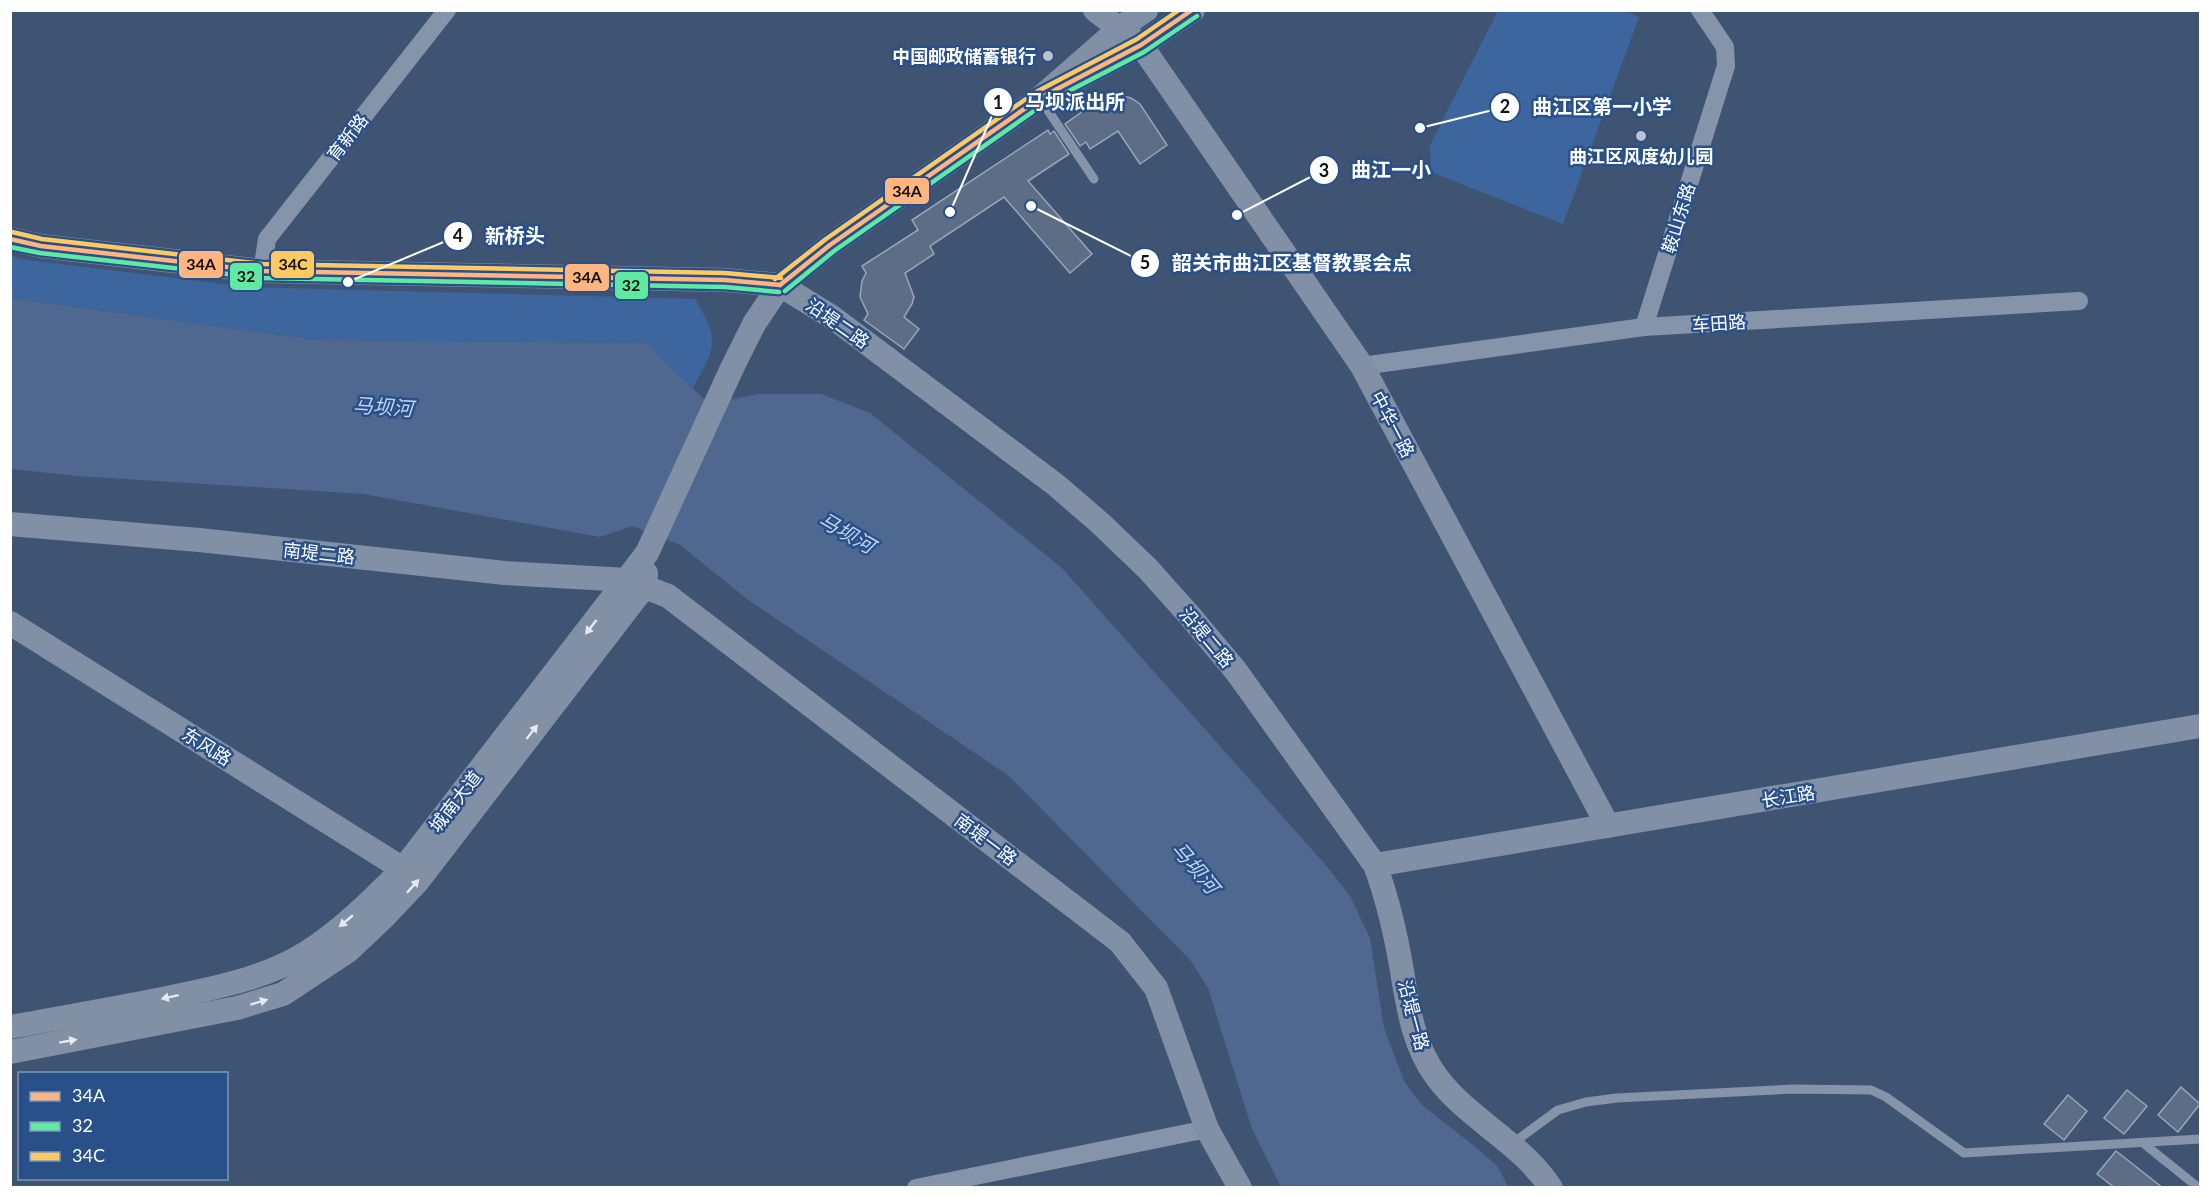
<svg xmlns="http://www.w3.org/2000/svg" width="2211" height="1198" viewBox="0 0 2211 1198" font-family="Lato,'Noto Sans SC',sans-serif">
  <rect width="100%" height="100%" fill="#3f5473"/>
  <g fill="#3e669e">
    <polygon points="1622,10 1639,17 1563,224 1431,172 1430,145 1498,11"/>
    <path d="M11,255l9,4 228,28 447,12c26,43 20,48 -2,89l-47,-45 -329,-3 -306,-42z"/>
  </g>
  <polygon fill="#4e688f" points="11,298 317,340 646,343 709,404 758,394 821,394 870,413 1062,568 1330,870 1350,896 1370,938 1384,1028 1404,1081 1422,1105 1478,1149 1498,1167 1508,1187 1281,1187 1252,1129 1208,988 1191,961 1009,776 747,599 680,545 632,526 600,537 364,494 77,476 11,469"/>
  <g fill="#5c6d85" stroke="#9aa5b7" stroke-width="1.5">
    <polygon points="1114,94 1131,98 1140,104 1167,145 1140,164 1118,131 1090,149 1086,142 1080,146 1065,124 1103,97"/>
    <polygon points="1048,130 1050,134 1054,131 1069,154 1028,181 1092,254 1070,273 1004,197 930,246 934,254 905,273 914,297 912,304 904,317 919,329 904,349 864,320 868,314 860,297 862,281 866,273 862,266 918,230 912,220"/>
    <polygon points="2181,1087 2200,1104 2178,1132 2158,1115"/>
    <polygon points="2127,1090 2147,1106 2124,1134 2104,1118"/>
    <polygon points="2068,1095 2087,1111 2064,1140 2044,1124"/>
    <polygon points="2116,1151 2163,1188 2115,1188 2097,1174"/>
  </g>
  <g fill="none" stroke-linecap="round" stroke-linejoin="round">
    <g stroke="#8694a9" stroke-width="9">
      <polyline points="1041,100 1094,179"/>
      <polyline points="1513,1143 1558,1110 1586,1102 1617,1098 1793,1089 1871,1090 1886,1097 1964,1153 2200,1139"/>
      <polyline points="2143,1143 2199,1188"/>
    </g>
    <g stroke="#8694a9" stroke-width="18">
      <polyline points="262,271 267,239 447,10"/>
      <polyline points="1644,327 1726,66 1725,47 1700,10"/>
      <polyline points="1362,366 1644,327 2079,301"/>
      <polyline points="916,1188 1207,1129"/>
    </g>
    <g stroke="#8190a4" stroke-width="24">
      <polyline points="1095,10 1141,45 1362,366 1608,826"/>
      <polyline points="1076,79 1141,45 1193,10"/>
      <path d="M10,239l31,7 221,25 463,9 55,5 52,32 224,168 44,38 48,46 42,47 46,55 139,194c11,29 18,58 24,89 8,42 11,87 37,122 31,43 84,65 115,112"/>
      <polyline points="10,524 199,540 505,573 627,580 668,596 1120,942 1156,988 1207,1129 1240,1188"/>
      <polyline points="10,623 403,869"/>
      <polyline points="1375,865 2200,726"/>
      <path d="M10,1027c55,-10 109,-19 162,-30 46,-10 94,-19 134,-44 36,-23 67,-54 97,-84l244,-316 86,-187 21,-42 26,-39 50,-40 210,-147 80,-70 26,-18"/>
      <polyline points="10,1052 237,1008 283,994 348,951 384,917 418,881 645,586 646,573"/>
    </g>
    <g stroke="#295089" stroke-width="9">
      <g id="bus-1">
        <polyline points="10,239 41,246 262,271 725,280 780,285"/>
        <polyline points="780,285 830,245 1040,98 1141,45 1192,10"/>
      </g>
    </g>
    <g stroke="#295089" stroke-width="9">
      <g id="bus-2">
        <polyline points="10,247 40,253 262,278 725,287 779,292"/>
        <polyline points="785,291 834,251 1044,104 1144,52 1197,16"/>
      </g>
    </g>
    <g stroke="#295089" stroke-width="9">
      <g id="bus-3">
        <polyline points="12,232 42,239 262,264 725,273 781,278"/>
        <polyline points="775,279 826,239 1036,92 1137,39 1179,10"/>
      </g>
    </g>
    <use href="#bus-1" stroke="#ffb580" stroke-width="4.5"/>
    <use href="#bus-2" stroke="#60e9a3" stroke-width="4.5"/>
    <use href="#bus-3" stroke="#fdc960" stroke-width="4.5"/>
  </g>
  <defs><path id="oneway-solid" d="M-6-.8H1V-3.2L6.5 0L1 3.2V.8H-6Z" transform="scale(1.5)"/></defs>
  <g fill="#e6e9ed">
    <use href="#oneway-solid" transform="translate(591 627) rotate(128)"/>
    <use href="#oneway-solid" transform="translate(532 732) rotate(-52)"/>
    <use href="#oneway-solid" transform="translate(413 886) rotate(-48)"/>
    <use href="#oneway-solid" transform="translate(346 921) rotate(140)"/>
    <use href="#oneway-solid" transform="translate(170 997) rotate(168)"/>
    <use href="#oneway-solid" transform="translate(259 1002) rotate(-17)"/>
    <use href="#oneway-solid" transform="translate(68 1041) rotate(-10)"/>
  </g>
  <g fill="#bcc3ce" stroke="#295089" stroke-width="2">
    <circle cx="1048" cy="56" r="6"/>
    <circle cx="1641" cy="136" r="6"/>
  </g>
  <g text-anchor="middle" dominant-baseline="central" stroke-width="5" stroke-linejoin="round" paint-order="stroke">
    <g font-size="18" font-weight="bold" fill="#fff" stroke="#295089" text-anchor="end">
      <text x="1036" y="56">中国邮政储蓄银行</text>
      <text x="1641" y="156" text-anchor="middle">曲江区风度幼儿园</text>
    </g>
    <g font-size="18" fill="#fff" stroke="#295089">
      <text transform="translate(347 137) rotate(-52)">育新路</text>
      <text transform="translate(1678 218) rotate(-73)">鞍山东路</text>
      <text transform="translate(838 323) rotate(35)">沿堤二路</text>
      <text transform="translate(1719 323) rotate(-4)">车田路</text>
      <text transform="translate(1393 424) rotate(62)">中华一路</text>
      <text transform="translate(319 553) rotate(6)">南堤二路</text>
      <text transform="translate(1207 637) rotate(50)">沿堤二路</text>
      <text transform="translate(207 746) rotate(32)">东风路</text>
      <text transform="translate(1788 796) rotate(-9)">长江路</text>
      <text transform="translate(455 801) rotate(-52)">城南大道</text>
      <text transform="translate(986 839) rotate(37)">南堤一路</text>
      <text transform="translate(1414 1015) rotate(75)">沿堤一路</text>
    </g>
    <g font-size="20" font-style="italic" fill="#c3d6f0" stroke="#295089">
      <text transform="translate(383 406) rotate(4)">马坝河</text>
      <text transform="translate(847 532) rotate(30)">马坝河</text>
      <text transform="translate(1196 867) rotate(50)">马坝河</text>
    </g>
  </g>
  <path fill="none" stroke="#fff" stroke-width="2" d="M950 212L998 102M1420 128L1505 107M1237 215L1324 170M348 282L458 236M1031 206L1145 263"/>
  <g fill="#fff" stroke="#295089" stroke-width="2">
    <circle cx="950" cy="212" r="6"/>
    <circle cx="1420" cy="128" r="6"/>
    <circle cx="1237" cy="215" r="6"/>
    <circle cx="348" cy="282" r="6"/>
    <circle cx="1031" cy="206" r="6"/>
    <circle cx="998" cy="102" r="15"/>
    <circle cx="1505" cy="107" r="15"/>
    <circle cx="1324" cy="170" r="15"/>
    <circle cx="458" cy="236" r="15"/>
    <circle cx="1145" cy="263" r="15"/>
  </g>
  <g font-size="18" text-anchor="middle" font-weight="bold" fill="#111">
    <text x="998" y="109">1</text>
    <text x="1505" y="113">2</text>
    <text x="1324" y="177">3</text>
    <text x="458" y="242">4</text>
    <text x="1145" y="269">5</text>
  </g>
  <g font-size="20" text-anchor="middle" font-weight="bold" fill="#fff" stroke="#295089" stroke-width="5" stroke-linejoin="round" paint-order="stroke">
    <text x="1075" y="109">马坝派出所</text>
    <text x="1602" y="114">曲江区第一小学</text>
    <text x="1391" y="177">曲江一小</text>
    <text x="515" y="243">新桥头</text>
    <text x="1292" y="270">韶关市曲江区基督教聚会点</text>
  </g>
  <g stroke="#295089" stroke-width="2">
    <rect x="884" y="177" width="46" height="28" rx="6" fill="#ffb580"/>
    <rect x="178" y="250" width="46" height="29" rx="6" fill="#ffb580"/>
    <rect x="270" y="250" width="45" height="29" rx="6" fill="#fdc960"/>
    <rect x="229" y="262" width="34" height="29" rx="6" fill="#60e9a3"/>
    <rect x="564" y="263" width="46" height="29" rx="6" fill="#ffb580"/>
    <rect x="614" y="271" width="35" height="29" rx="6" fill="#60e9a3"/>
  </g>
  <g font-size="16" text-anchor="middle" font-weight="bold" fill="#111">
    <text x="907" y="197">34A</text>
    <text x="201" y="270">34A</text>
    <text x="293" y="270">34C</text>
    <text x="246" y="282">32</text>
    <text x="587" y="283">34A</text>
    <text x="631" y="291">32</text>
  </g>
  <rect width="2211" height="1198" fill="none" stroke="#ffffff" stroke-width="24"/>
  <rect x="18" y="1072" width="210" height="108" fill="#295089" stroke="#7f96b8" stroke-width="1.5"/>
  <rect x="30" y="1092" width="30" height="9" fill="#ffb580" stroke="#7f96b8" stroke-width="1.5"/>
  <text x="72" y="1102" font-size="18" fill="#ffffff">34A</text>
  <rect x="30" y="1122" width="30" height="9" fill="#60e9a3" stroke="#7f96b8" stroke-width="1.5"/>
  <text x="72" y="1132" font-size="18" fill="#ffffff">32</text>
  <rect x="30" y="1152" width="30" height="9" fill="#fdc960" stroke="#7f96b8" stroke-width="1.5"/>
  <text x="72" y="1162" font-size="18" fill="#ffffff">34C</text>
</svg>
